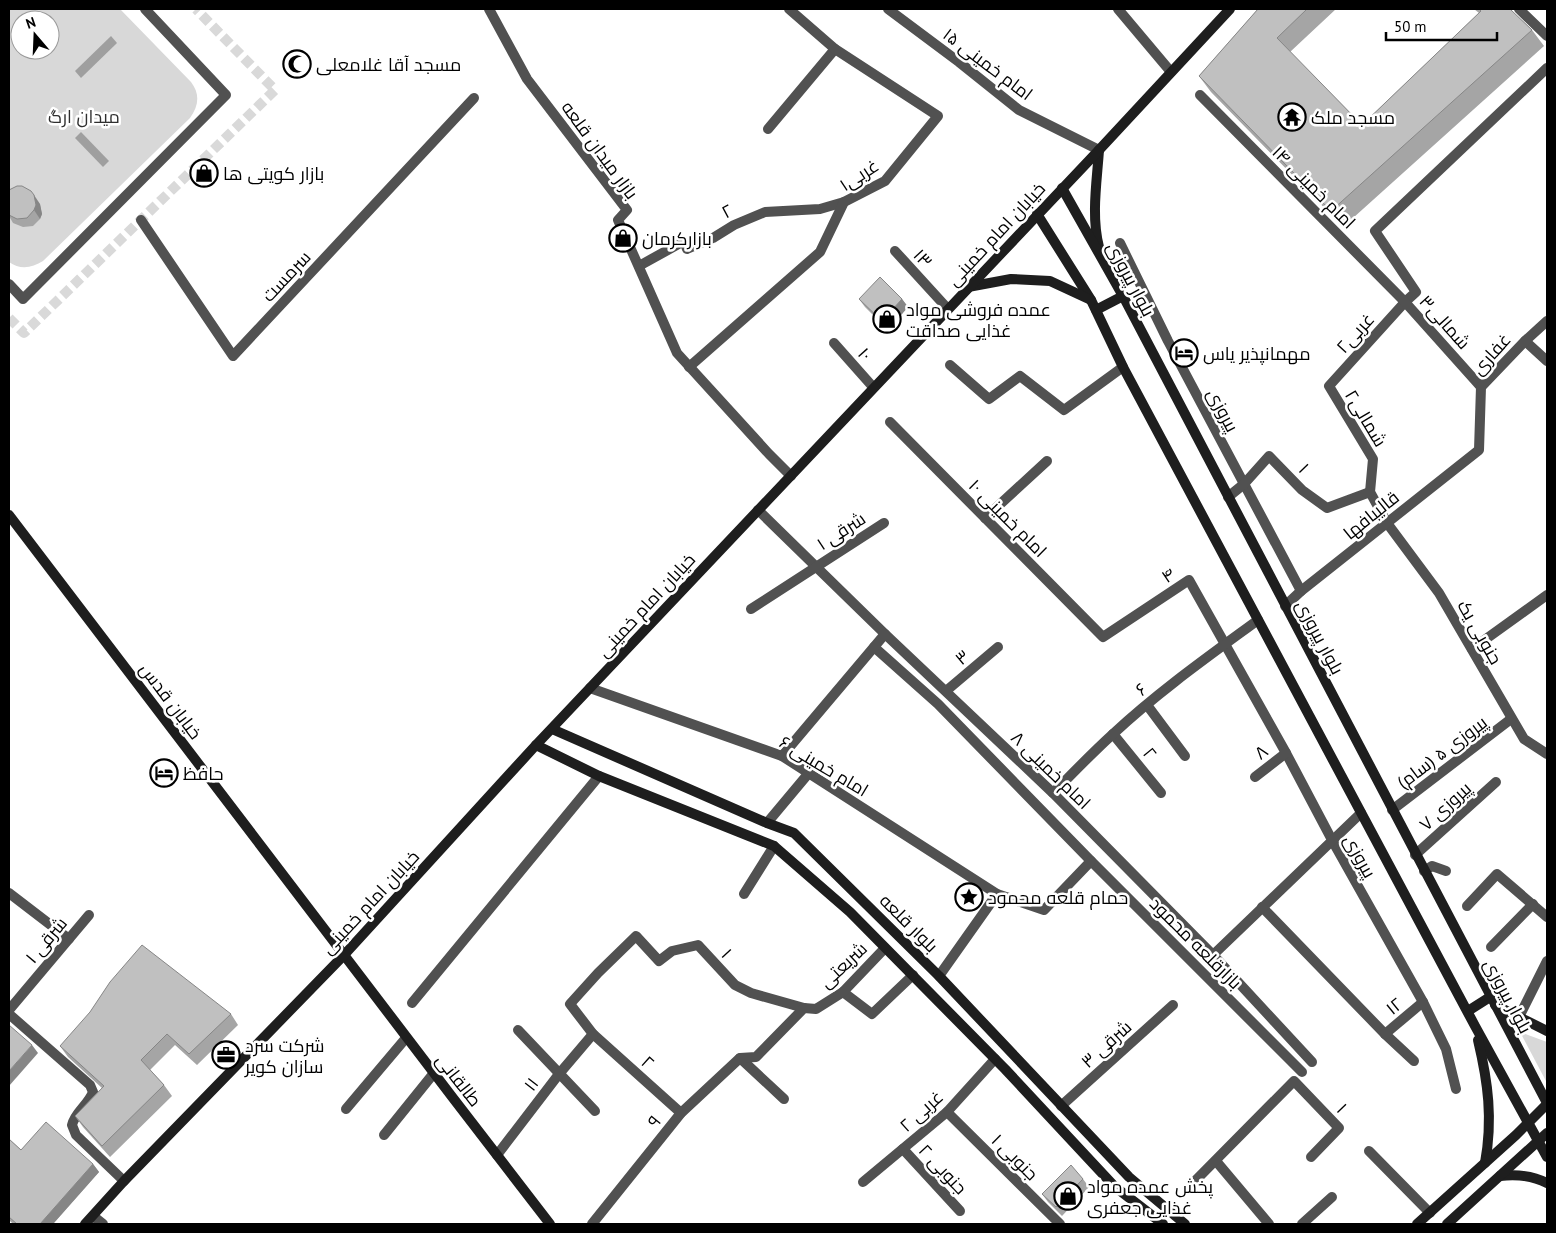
<svg xmlns="http://www.w3.org/2000/svg" width="1556" height="1233" viewBox="0 0 1556 1233" font-family="'PT Sans',Cairo,sans-serif">
  <rect width="100%" height="100%" fill="#fff"/>
  <g fill="#d8d8d8" fill-rule="evenodd">
    <path d="M9,9h111l71,73c9,12 8,23 -1,36l-147,143c-11,7 -23,9 -34,1zM20,20h30v30h-30z"/>
    <polygon points="1520,1032 1547,1042 1547,1083"/>
  </g>
  <g fill="#9f9f9f">
    <polygon points="111,36 117,43 81,78 75,71"/>
    <polygon points="81,132 109,161 103,167 75,138"/>
  </g>
  <g fill="none" stroke-linecap="round" stroke-linejoin="round">
    <polyline stroke="#d9d9d9" stroke-width="10" stroke-dasharray="10 5" stroke-linecap="butt" points="9,318 24,333 275,90 196,9"/>
    <g stroke="#515151" stroke-width="10">
      <polyline points="489,9 527,79 627,210 618,220 677,353 769,454 791,476"/>
      <polyline points="888,9 959,62 1019,110 1099,150"/>
      <polyline points="1118,9 1171,72"/>
      <polyline points="1519,9 1547,36"/>
      <polyline points="1547,68 1375,231 1416,292 1405,302 1329,386 1373,459 1370,492 1387,523 1439,593 1524,739 1547,754"/>
      <polyline points="1200,95 1405,302 1481,387"/>
      <polyline points="768,129 835,49"/>
      <polyline points="141,220 233,356 474,98"/>
      <polyline points="1120,243 1168,341 1301,591"/>
      <polyline points="895,251 948,309"/>
      <polyline points="639,266 684,241 687,249 713,238 734,225 765,212 820,209 844,202"/>
      <polyline points="9,284 23,299 226,95 145,9"/>
      <polyline points="1525,341 1547,361"/>
      <polyline points="834,343 873,387"/>
      <polyline points="950,365 989,399 1020,376 1064,410 1123,367"/>
      <polyline points="689,367 820,252 844,202 885,181 938,116 835,49 789,9"/>
      <polyline points="890,422 1103,637 1189,580 1286,753 1332,840 1423,1002 1446,1049 1456,1089"/>
      <polyline points="1228,497 1244,484 1269,456 1302,490 1327,508 1370,492"/>
      <polyline points="758,510 885,634 1053,793 1213,955 1312,1062"/>
      <polyline points="985,518 1047,461"/>
      <polyline points="1285,606 1301,591 1479,450 1481,387 1525,341 1547,321"/>
      <polyline points="751,609 884,523"/>
      <polyline points="874,647 938,704 1091,861 1302,1072"/>
      <polyline points="1472,649 1547,595"/>
      <polyline points="590,688 782,756 997,894 1044,910 1091,861"/>
      <polyline points="946,691 998,647"/>
      <polyline points="1147,705 1185,756"/>
      <polyline points="1113,734 1161,793"/>
      <polyline points="782,756 885,634"/>
      <polyline points="1255,777 1286,753"/>
      <path d="M1053,793c20,-20 39,-40 60,-59 45,-42 96,-78 145,-114"/>
      <polyline points="1392,810 1511,719"/>
      <polyline points="767,823 808,774"/>
      <polyline points="1415,855 1496,782"/>
      <polyline points="1424,871 1432,866 1446,871"/>
      <polyline points="9,893 69,939"/>
      <polyline points="744,894 774,846"/>
      <polyline points="1467,906 1497,874 1547,917"/>
      <polyline points="1262,907 1385,1034 1414,1061"/>
      <polyline points="1491,947 1533,904"/>
      <polyline points="1213,955 1361,813"/>
      <polyline points="939,976 997,894"/>
      <polyline points="843,992 872,1014 913,975"/>
      <polyline points="412,1003 599,776"/>
      <polyline points="9,1010 89,915"/>
      <path d="M9,1014l81,71 3,7c-5,13 -18,20 -21,33l4,10 48,46"/>
      <polyline points="1519,1017 1547,961"/>
      <polyline points="518,1030 595,1111"/>
      <polyline points="1385,1034 1423,1002"/>
      <polyline points="740,1058 784,1099"/>
      <polyline points="1061,1106 1173,1005"/>
      <polyline points="346,1109 406,1038"/>
      <polyline points="947,1112 1060,1224"/>
      <polyline points="681,1113 593,1034 570,1004 598,973 636,936 659,961 672,951 698,945 735,985 751,993 804,1008"/>
      <polyline points="384,1135 434,1073"/>
      <polyline points="903,1149 960,1211"/>
      <polyline points="1369,1151 1430,1213"/>
      <polyline points="497,1155 559,1074 593,1034"/>
      <polyline points="1216,1161 1269,1224"/>
      <polyline points="1196,1180 1294,1081 1339,1128 1311,1157"/>
      <polyline points="863,1182 947,1112 995,1059"/>
      <polyline points="93,1216 103,1224"/>
      <polyline points="592,1224 681,1113 740,1058 756,1057 804,1008 816,1009 843,992 885,948"/>
      <polyline points="1302,1224 1332,1197"/>
    </g>
    <g stroke="#1e1e1e" stroke-width="10">
      <path d="M1099,150c-2,31 -8,66 0,97"/>
      <polyline points="1062,188 1123,296 1547,1103"/>
      <polyline points="1037,214 1091,300 1123,367 1475,1026 1547,1157"/>
      <polyline points="968,287 1011,279 1050,281 1091,300"/>
      <polyline points="1096,310 1123,296"/>
      <path d="M9,515c181,236 359,474 541,709"/>
      <polyline points="552,729 767,823 794,833 939,976 1129,1177 1185,1224"/>
      <polyline points="536,745 599,776 774,846 850,912 1005,1069 1114,1186 1163,1224"/>
      <polyline points="1495,1005 1547,1031"/>
      <polyline points="1468,1011 1490,997"/>
      <path d="M1478,1040c10,42 15,79 7,123"/>
      <path d="M1500,1176c16,-2 33,0 47,7"/>
      <polyline points="85,1224 124,1181 345,954 536,745 1099,150 1230,9"/>
      <polyline points="1417,1224 1516,1135 1547,1104"/>
      <polyline points="1447,1224 1547,1133"/>
    </g>
  </g>
  <g fill="#a5a5a5">
    <polygon points="1258,9 1336,9 1290,52 1362,125 1479,13 1474,9 1510,9 1532,30 1544,46 1343,227 1211,92 1199,76"/>
    <polygon points="9,190 40,204 42,214 40,219 33,226 23,227 13,223 9,216"/>
    <polygon points="859,299 902,299 908,307 888,330 865,307"/>
    <polygon points="231,1014 238,1025 197,1065 175,1045 150,1070 164,1085 172,1096 110,1157 83,1127 75,1116 102,1088 68,1057 60,1046"/>
    <polygon points="9,1139 21,1150 93,1164 99,1172 53,1224 13,1224 9,1220"/>
    <polygon points="1083,1179 1089,1187 1062,1216 1048,1202 1042,1194"/>
  </g>
  <g fill="#868686">
    <polygon points="34,195 40,204 42,214 40,219 34,210"/>
    <polygon points="902,299 908,307 888,330 882,321"/>
    <polygon points="32,1045 38,1053 9,1086 9,1071"/>
    <polygon points="93,1164 99,1172 53,1224 40,1224"/>
  </g>
  <g fill="#c0c0c0" stroke="#868686">
    <polygon points="1258,9 1307,9 1277,38 1362,125 1481,11 1479,9 1510,9 1532,30 1331,211 1199,76"/>
    <polygon points="17,186 22,186 31,191 34,195 36,205 34,210 27,218 17,219 9,215 9,190"/>
    <polygon points="880,277 902,299 882,321 859,299"/>
    <polygon points="142,945 231,1014 189,1054 167,1034 141,1060 164,1085 102,1146 75,1116 104,1086 60,1046 90,1012 110,982"/>
    <polygon points="9,1025 32,1045 9,1071"/>
    <polygon points="46,1122 93,1164 40,1224 17,1224 9,1217 9,1139 21,1150"/>
    <polygon points="1071,1165 1083,1179 1056,1207 1042,1194"/>
  </g>
  <defs>
    <g id="mosque-ring" transform="scale(1.4375)"><circle r="9.5" fill="#fff" stroke="#000" stroke-width="1.5"/><path d="M3.5-4.9A6 6 0 1 0 3.5 4.9A5 5 0 1 1 3.5-4.9Z" fill="#000"/></g>
    <g id="temple-ring" transform="scale(1.4375)"><circle r="9.5" fill="#fff" stroke="#000" stroke-width="1.5"/><path d="M0-6L5-2H3V0L6.5 2.5H4V6H1.5V3h-3V6H-4V2.5H-6.5L-3 0V-2H-5Z" fill="#000"/></g>
    <g id="shop-ring" transform="scale(1.4375)"><circle r="9.5" fill="#fff" stroke="#000" stroke-width="1.5"/><path d="M-5-2.5h2.3a2.7 3.5 0 0 1 5.4 0H5L5.5 6h-11ZM-1.5-2.5h3a1.5 2.3 0 0 0-3 0Z" fill="#000"/></g>
    <g id="hotel-ring" transform="scale(1.4375)"><circle r="9.5" fill="#fff" stroke="#000" stroke-width="1.5"/><path d="M-6-4.5h1.5V1H6V5H4.5V3h-9V5H-6ZM-4 0a1.8 1.8 0 1 1 3.6 0ZM.5 0V-2.5h3Q6-2.5 6 0Z" fill="#000"/></g>
    <g id="sight-ring" transform="scale(1.4375)"><circle r="9.5" fill="#fff" stroke="#000" stroke-width="1.5"/><path d="M0-6L1.8-2.2L6-1.7L2.9 1.2L3.7 5.4L0 3.3L-3.7 5.4L-2.9 1.2L-6-1.7L-1.8-2.2Z" fill="#000"/></g>
    <g id="office-ring" transform="scale(1.4375)"><circle r="9.5" fill="#fff" stroke="#000" stroke-width="1.5"/><path d="M-6-3h4V-5.5h4V-3h4V5H-6ZM-1-4.5V-3h2v-1.5ZM-6 0V1H6V0Z" fill="#000"/></g>
  </defs>
  <g fill-rule="evenodd">
    <use href="#mosque-ring" x="297" y="64"/>
    <use href="#temple-ring" x="1292" y="117"/>
    <use href="#shop-ring" x="204" y="173"/>
    <use href="#shop-ring" x="623" y="238"/>
    <use href="#shop-ring" x="887" y="319"/>
    <use href="#hotel-ring" x="1184" y="353"/>
    <use href="#hotel-ring" x="164" y="773"/>
    <use href="#sight-ring" x="969" y="897"/>
    <use href="#office-ring" x="226" y="1055"/>
    <use href="#shop-ring" x="1068" y="1196"/>
  </g>
  <g text-anchor="middle" dominant-baseline="central" stroke-width="5" stroke-linejoin="round" paint-order="stroke">
    <g font-size="18" fill="#000" stroke="#fff" text-anchor="start">
      <text x="316" y="64">مسجد آقا غلامعلی</text>
      <text x="1311" y="117">مسجد ملک</text>
      <text x="223" y="173">بازار کویتی ها</text>
      <text x="642" y="238">بازارکرمان</text>
      <text x="906" y="309">عمده فروشی مواد<tspan x="906" dy="21">غذایی صداقت</tspan></text>
      <text x="1203" y="353">مهمانپذیر یاس</text>
      <text x="183" y="773">حافظ</text>
      <text x="988" y="897">حمام قلعه محمود</text>
      <text x="245" y="1045">شرکت سرد<tspan x="245" dy="21">سازان کویر</tspan></text>
      <text x="1087" y="1186">پخش عمده مواد<tspan x="1087" dy="21">غذایی جعفری</tspan></text>
    </g>
    <g font-size="18" fill="#000" stroke="#fff">
      <text transform="translate(988 64) rotate(37)">امام خمینی ۱۵</text>
      <text transform="translate(600 150) rotate(54)">بازار میدان قلعه</text>
      <text transform="translate(859 175) rotate(-33)">غربی۱</text>
      <text transform="translate(1314 187) rotate(45)">امام خمینی ۱۴</text>
      <text transform="translate(727 211) rotate(-28)">۲</text>
      <text transform="translate(996 234) rotate(-47)">خیابان امام خمینی</text>
      <text transform="translate(923 258) rotate(47)">۱۳</text>
      <text transform="translate(286 276) rotate(-47)">سرمست</text>
      <text transform="translate(1131 279) rotate(62)">بلوار پیروزی</text>
      <text transform="translate(1445 322) rotate(48)">شمالی۳</text>
      <text transform="translate(1355 333) rotate(-48)">غربی۲</text>
      <text transform="translate(865 354) rotate(48)">۱۰</text>
      <text transform="translate(1491 354) rotate(-48)">غفاری</text>
      <text transform="translate(1223 410) rotate(62)">پیروزی</text>
      <text transform="translate(1366 418) rotate(59)">شمالی۲</text>
      <text transform="translate(1304 468) rotate(46)">۱</text>
      <text transform="translate(1371 515) rotate(-39)">قالیبافها</text>
      <text transform="translate(1008 518) rotate(45)">امام خمینی ۱۰</text>
      <text transform="translate(841 531) rotate(-33)">۱ شرقی</text>
      <text transform="translate(1168 575) rotate(-34)">۴</text>
      <text transform="translate(646 605) rotate(-47)">خیابان امام خمینی</text>
      <text transform="translate(1480 632) rotate(60)">جنوبی یک</text>
      <text transform="translate(1320 637) rotate(62)">بلوار پیروزی</text>
      <text transform="translate(962 657) rotate(-40)">۳</text>
      <text transform="translate(1141 689) rotate(-39)">۶</text>
      <text transform="translate(171 701) rotate(53)">خیابان قدس</text>
      <text transform="translate(1261 752) rotate(-38)">۸</text>
      <text transform="translate(1442 752) rotate(-37)">پیروزی ۵ (سام)</text>
      <text transform="translate(1150 753) rotate(51)">۲</text>
      <text transform="translate(824 766) rotate(31)">امام خمینی ۶</text>
      <text transform="translate(1051 770) rotate(44)">امام خمینی ۸</text>
      <text transform="translate(1445 806) rotate(-42)">پیروزی ۷</text>
      <text transform="translate(1360 856) rotate(61)">پیروزی</text>
      <text transform="translate(370 902) rotate(-47)">خیابان امام خمینی</text>
      <text transform="translate(909 923) rotate(45)">بلوار قلعه</text>
      <text transform="translate(46 940) rotate(-50)">شرقی ۱</text>
      <text transform="translate(1196 943) rotate(45)">بازارقلعه محمود</text>
      <text transform="translate(727 953) rotate(47)">۱</text>
      <text transform="translate(843 965) rotate(-43)">شریعتی</text>
      <text transform="translate(1508 996) rotate(62)">بلوار پیروزی</text>
      <text transform="translate(1394 1006) rotate(-39)">۱۲</text>
      <text transform="translate(1106 1044) rotate(-42)">۳ شرقی</text>
      <text transform="translate(648 1062) rotate(42)">۲</text>
      <text transform="translate(459 1080) rotate(52)">طالقانی</text>
      <text transform="translate(531 1084) rotate(-52)">۱۱</text>
      <text transform="translate(1342 1108) rotate(46)">۱</text>
      <text transform="translate(921 1111) rotate(-42)">۲ غربی</text>
      <text transform="translate(654 1121) rotate(-51)">۹</text>
      <text transform="translate(1015 1157) rotate(45)">۱ جنوبی</text>
      <text transform="translate(943 1169) rotate(47)">۲ جنوبی</text>
    </g>
    <g font-size="18" fill="#2f2f2f" stroke="#fff">
      <text x="84" y="116">میدان ارگ</text>
    </g>
  </g>
  <rect width="1556" height="1233" fill="none" stroke="#000000" stroke-width="20"/>
  <g transform="translate(35 35) rotate(341)"><circle r="24" fill="#ffffff" stroke="#999999"/>
  <path d="M0-4L9 19L0 12L-9 19Z" fill="#000000"/>
  <text y="-8" font-size="14" font-weight="bold" text-anchor="middle" fill="#000000">N</text>
  </g>
  <path d="M1386 32v8h111v-8" fill="none" stroke="#000000" stroke-width="2.5"/>
  <text x="1394" y="32" font-size="15" fill="#000000" stroke="#ffffff" stroke-width="4" paint-order="stroke">50 m</text>
</svg>
